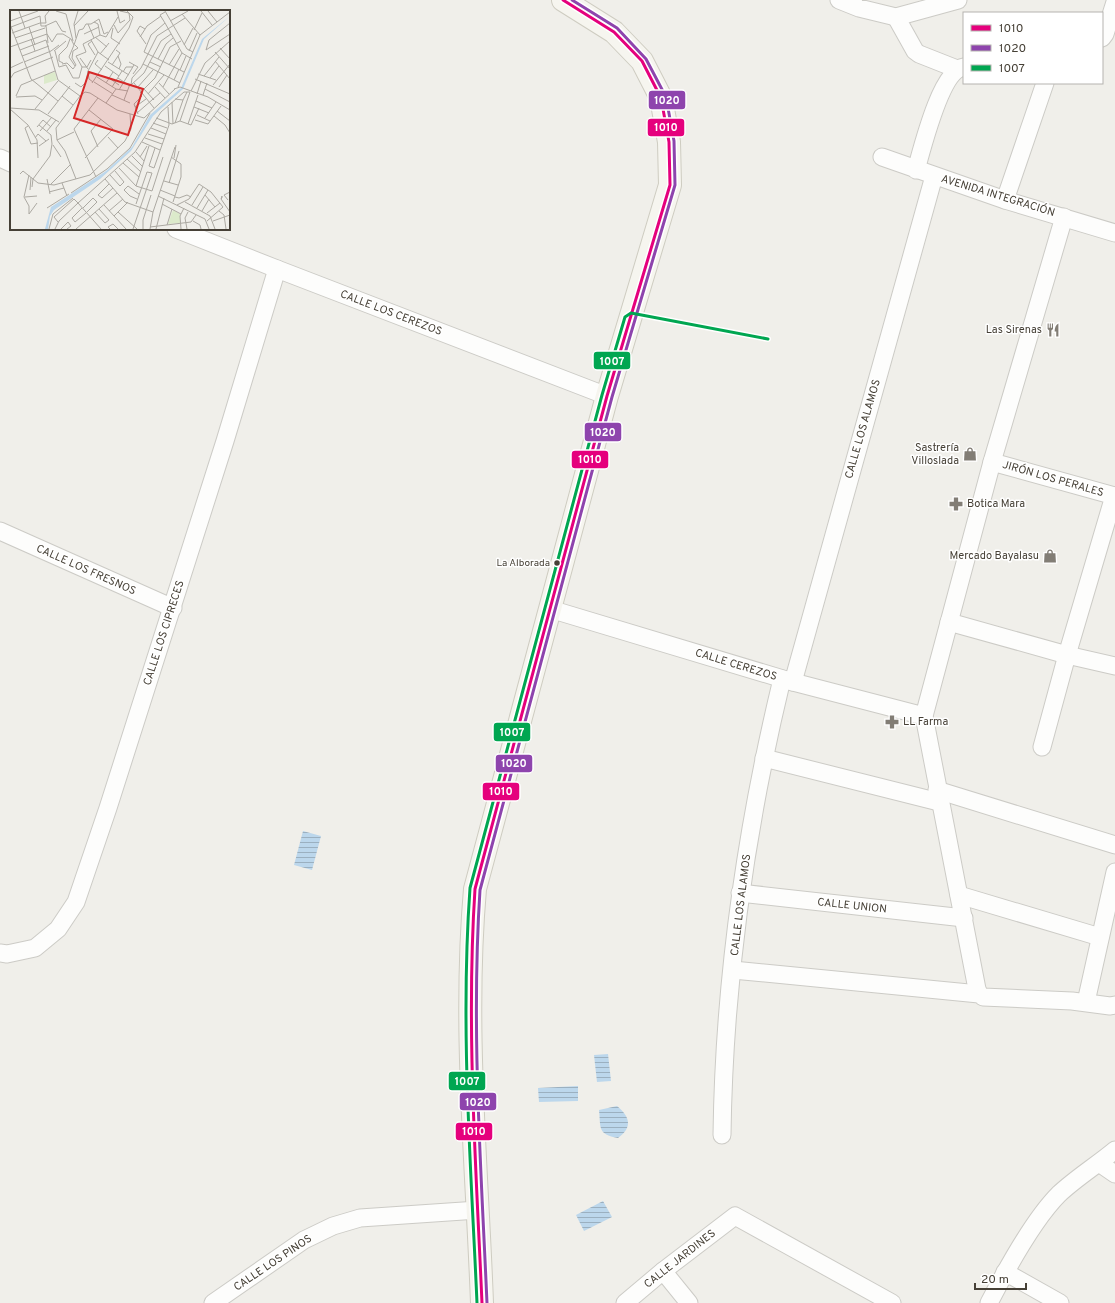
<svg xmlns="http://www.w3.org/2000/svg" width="1115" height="1303" viewBox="0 0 1115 1303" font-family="Overpass,sans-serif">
  <defs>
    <pattern id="water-rules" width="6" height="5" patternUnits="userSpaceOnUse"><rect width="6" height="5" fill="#bcd7ec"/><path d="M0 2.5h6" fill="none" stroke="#9bb0c0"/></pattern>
  </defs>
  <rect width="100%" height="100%" fill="#f0efea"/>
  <g fill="url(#water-rules)">
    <polygon points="303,831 321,836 312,870 294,865"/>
    <polygon points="608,1054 611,1081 597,1082 594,1055"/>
    <polygon points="578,1086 578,1101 539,1102 538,1088"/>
    <path d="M617,1106c13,11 16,21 1,32 -21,-4 -17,-10 -19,-28z"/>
    <polygon points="603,1201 612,1217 584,1231 576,1215"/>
  </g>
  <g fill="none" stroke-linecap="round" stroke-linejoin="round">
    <g stroke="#cccbc6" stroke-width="19">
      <g id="street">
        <polyline points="839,0 859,8 896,17 958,0"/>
        <polyline points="896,17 915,51 919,54 957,69"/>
        <polyline points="1102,38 1105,34 1115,2"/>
        <polyline points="882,157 1005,200 1115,233"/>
        <polyline points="0,158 11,163"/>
        <path d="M916,170c6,-21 25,-100 48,-103"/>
        <polyline points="1005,200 1045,83"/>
        <polyline points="176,229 277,269 607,396"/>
        <polyline points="992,462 1115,496"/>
        <polyline points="0,531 173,608"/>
        <polyline points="550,609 793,682 924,716"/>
        <polyline points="949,622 1067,655 1115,666"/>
        <polyline points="793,682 934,176"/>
        <polyline points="1042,747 1067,655 1114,496"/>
        <polyline points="764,758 939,802"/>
        <polyline points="937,790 1115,845"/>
        <polyline points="740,893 964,918"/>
        <polyline points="959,895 1100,937"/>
        <polyline points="0,953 7,954 35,948 58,929 76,902 108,808 225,441 277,269"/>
        <polyline points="733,970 979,994 983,997 1072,1001 1110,1006 1115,1005"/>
        <polyline points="979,994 977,989 924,716 992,462 1064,217"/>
        <polyline points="1086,1002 1115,872"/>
        <path d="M722,1135c2,-153 24,-307 60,-456"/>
        <polyline points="1099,1163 1115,1174"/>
        <polyline points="663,1271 689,1303"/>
        <polyline points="1005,1272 1060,1303"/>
        <polyline points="213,1303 304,1240 333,1226 360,1218 478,1210"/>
        <polyline points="625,1303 663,1271 735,1216 892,1303"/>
        <path d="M989,1303c17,-33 44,-83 70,-109 17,-16 38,-29 56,-44"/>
      </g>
    </g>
    <g stroke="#ceccc1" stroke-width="24">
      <path id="secondary" d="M482,1303c-5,-137 -19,-277 -7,-414l132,-493 63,-211 -1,-43 -8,-44 -19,-37 -28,-29 -51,-32"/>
    </g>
    <use href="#street" stroke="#fdfdfc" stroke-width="17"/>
    <use href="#secondary" stroke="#f6f5ef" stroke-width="22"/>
    <g stroke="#fff" stroke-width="6">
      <path id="bus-1" d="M482,1303c-6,-138 -16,-276 -7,-414l132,-493 63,-211 -1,-43 -8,-44 -19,-37 -28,-29 -51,-32"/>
    </g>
    <g stroke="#fff" stroke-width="6">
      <path id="bus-2" d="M487,1303c-6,-138 -16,-275 -7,-413l132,-493 63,-212 -1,-44 -8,-44 -20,-38 -29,-31 -45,-28"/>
    </g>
    <g stroke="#fff" stroke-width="6">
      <path id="bus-3" d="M477,1303c-6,-138 -17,-276 -7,-415l132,-493 23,-78 6,-4 137,26"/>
    </g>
    <use href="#bus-1" stroke="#e5007d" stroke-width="3"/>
    <use href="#bus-2" stroke="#8e44ad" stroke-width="3"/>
    <use href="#bus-3" stroke="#00a651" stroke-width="3"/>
  </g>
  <defs>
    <g id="restaurant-bare" transform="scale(1.08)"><path d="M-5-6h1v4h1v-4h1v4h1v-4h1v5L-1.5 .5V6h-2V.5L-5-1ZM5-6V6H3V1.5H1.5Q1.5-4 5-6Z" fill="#827d75" stroke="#fff" stroke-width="2.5" paint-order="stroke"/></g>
    <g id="shop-bare" transform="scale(1.08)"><path d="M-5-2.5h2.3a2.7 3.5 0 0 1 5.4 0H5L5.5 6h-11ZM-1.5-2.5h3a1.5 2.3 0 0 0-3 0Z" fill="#827d75" stroke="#fff" stroke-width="2.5" paint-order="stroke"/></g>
    <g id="pharmacy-bare" transform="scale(1.08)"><path d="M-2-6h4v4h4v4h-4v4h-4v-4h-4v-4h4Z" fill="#827d75" stroke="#fff" stroke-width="2.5" paint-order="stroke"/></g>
  </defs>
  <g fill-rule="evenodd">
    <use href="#restaurant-bare" x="1053" y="330"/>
    <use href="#shop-bare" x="970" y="454"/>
    <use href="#pharmacy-bare" x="956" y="504"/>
    <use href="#shop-bare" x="1050" y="556"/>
    <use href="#pharmacy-bare" x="892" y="722"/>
  </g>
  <circle fill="#464036" stroke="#fff" stroke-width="1.5" cx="557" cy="563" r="3.5"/>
  <g text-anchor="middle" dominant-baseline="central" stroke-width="3" stroke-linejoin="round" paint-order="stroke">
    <g font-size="10" fill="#464036" stroke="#fff" text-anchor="end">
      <text x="550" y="563">La Alborada</text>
    </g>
    <g font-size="11" fill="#464036" stroke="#fff">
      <text transform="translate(998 196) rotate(17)">AVENIDA INTEGRACIÓN</text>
      <text transform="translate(391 313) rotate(21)">CALLE LOS CEREZOS</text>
      <text transform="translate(863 429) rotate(-74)">CALLE LOS ALAMOS</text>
      <text transform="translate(1053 479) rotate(16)">JIRÓN LOS PERALES</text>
      <text transform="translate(86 570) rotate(24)">CALLE LOS FRESNOS</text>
      <text transform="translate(164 633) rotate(-72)">CALLE LOS CIPRECES</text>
      <text transform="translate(736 665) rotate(17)">CALLE CEREZOS</text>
      <text transform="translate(741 905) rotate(-83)">CALLE LOS ALAMOS</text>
      <text transform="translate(852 906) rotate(6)">CALLE UNION</text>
      <text transform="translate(680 1259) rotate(-38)">CALLE JARDINES</text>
      <text transform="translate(273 1263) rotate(-34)">CALLE LOS PINOS</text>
    </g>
    <g font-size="11" fill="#464036" stroke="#fff" text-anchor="end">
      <text x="1042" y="330">Las Sirenas</text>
      <text x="959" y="448">Sastrería<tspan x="959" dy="13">Villoslada</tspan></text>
      <text x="967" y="504" text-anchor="start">Botica Mara</text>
      <text x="1039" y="556">Mercado Bayalasu</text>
      <text x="903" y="722" text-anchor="start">LL Farma</text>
    </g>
  </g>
  <g transform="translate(10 10)">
    <rect width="220" height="220" fill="#f0efea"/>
    <path d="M45,62l2,8 -13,4v-9z" fill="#dceacb"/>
    <path d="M163,200l7,4v9l-12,1z" fill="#dceacb"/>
    <path d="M220,6l-26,23 -21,50 -30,27 -22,35 -31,28 -46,31 -4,6 -2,13h-3l6,-22 55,-36 26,-24 18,-32 31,-27 21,-49z" fill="#bcd7ec"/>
    <path fill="none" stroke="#aca9a2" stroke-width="1" d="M9,1l6,17M46,1l10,3 7,27M107,1l3,12 5,-3M155,1l22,38 6,3M191,1l11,14M198,1l9,11M155,2l-5,3 5,8 17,30 10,6M172,4l18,21M0,11l28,-10M160,11l18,-10M84,12l4,2 2,11M155,13l-14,12 -7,17 40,20M0,14l21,55 27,22M78,14l6,14M104,15l4,8 12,-13 -1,-7 -9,-2M35,16l11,-5 6,10 4,1M64,16l14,-15M1,17l29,-11 1,10h5l2,17M19,17l6,18M103,18l-2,10 9,6M135,19l-5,-3 -3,5 9,13M184,20l8,-17M2,23l28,-10h6l-1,-7 4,-5M74,24l15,-7M90,25l6,2 12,-20M85,27l12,10M130,27l7,-11 14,-10M5,28l30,-10M66,28l-2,-14 4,-13M21,29l4,12M36,30l12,40 22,16M81,30l7,12 11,8M82,31l-4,3 7,11M64,35l-5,12 6,9M174,35l9,-17M0,37l37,-13 5,8 5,-8h6l8,5 3,6 5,-15 4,-1 3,-5h5l8,-5 5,15 4,-2M210,38l10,11M10,40l26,-10M196,40l3,-10 21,-17M196,40l24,-16M44,41l12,-10M45,41l4,16 7,-2 7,13h6l3,-11 -6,-11 10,-4 -3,-8 17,-9M179,41l8,-18M205,42l15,17M90,44l9,-11M12,46l27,-10M108,46l3,8 -2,5M70,48l8,11M148,49l8,-15 7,-6M88,50l-3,4 7,6M205,51l15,18M14,52l27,-11 8,-6M98,52l21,13M119,52l9,5 -5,7M140,52l11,5M53,53l-4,-2v-6l8,-8 3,-8M52,54l5,-1 6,6 3,-4 -4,-7 1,-7 5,-3 -3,-3M133,54l37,19M102,55l8,-12 -4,-3M159,55l10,-16M95,56l14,10M72,57h5l4,-7M0,58l13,-6M170,60l6,-14M78,61l1,8 4,3M113,62l3,-5h7M188,64l18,6M194,66l15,-19M87,67l19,12 12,2M99,68l10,7M108,68l12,8M200,68l9,-12M0,69l4,-6 39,-16M185,69l35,15M164,70l5,-11M84,72l19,12M65,73l6,4 5,-5 2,-11 10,-19M82,73l37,-55 4,-11 -6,-6M96,73l7,-11M124,73l20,25M149,73l10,11M121,75l1,-7 9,-10 16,-32 28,-18M121,75l13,-12 17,-32 10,-7M203,75l17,-21M102,77l10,-16M145,77l10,11M153,77l19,-34M168,77l22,-52 30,-23M209,77l8,-12M127,78l16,-18M134,79l10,11M164,79l6,-2 28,10 22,13M195,79l25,13M109,80l15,-25M181,81l14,-28 25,-22M130,83l15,-15 15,-31 11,-6M138,84l16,-19M187,84l4,-13M102,85l18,8M193,85l4,-12M6,86l5,-11 34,-14M52,86l11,9M6,87l19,-1 7,4M165,89l8,1 4,-8M114,90l6,-16M186,91l16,7M162,92l1,22M96,93l10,-14M125,97l11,-8M184,97l15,6M0,98l29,2 20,12M0,99l18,16 9,15 1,18M25,99l23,-28M207,101l13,10M127,103l23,-20M38,104l22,-28M128,104l-4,-10 8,-8M187,105l13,6M204,106l11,9 5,8M146,108l16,6 8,-3 11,4 8,-17M195,108l11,-16M185,110l13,4 13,-18M170,111l10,-29M143,113l14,5M165,113l8,-23M178,114l10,-29M18,116l-3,2 6,16 7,-1M27,117l6,-7 8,7M141,118l15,6M30,121l12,-14M37,121l9,-11M138,124l16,5M98,127l10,11M25,128l3,-4 8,7M135,128l17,6M47,130l17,-8M132,132l18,8M43,135l8,12M29,136l10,-7M88,137l-7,-16 10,-12M145,138l-6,18 5,2 15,-43 -1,-18M126,142l8,9M122,146l11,11M130,147l7,-11M161,147l10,7v13l-8,25M75,148l28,-29 -24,-19M164,148l2,-13M117,149l14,13M113,153l16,14M109,158l17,18 16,5 11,-34M10,164l3,-3 15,12 16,2 36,-10 35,-34 6,-12 -1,-15M19,165l-5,22 5,9v8l8,-11M100,165l10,11 4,-4 -9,-11M86,167l-22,-48 24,-31M37,169l3,15M66,169l-11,-28 -8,-11 -1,-12 24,-32 5,-4 5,1 27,17 27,8 31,-29M95,169l20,23 28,10M154,171l14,4M52,173l5,13M159,173l10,-32M41,174l20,-20M99,174l-11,11 4,3 11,-10M126,176l13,-40M22,177l1,-8 17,-23 2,-12 -1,-9 -12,-10M20,180l1,-13M150,180l15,6M39,182l15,-4M61,183l36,-24 23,-21 20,-35M195,185l10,12M148,186l47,23 4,10M15,187l12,-1M165,187l4,1 8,-3 4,2M127,189l-7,-3 -6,-6 4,-4 11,8M211,189l1,-3v2l-1,1 9,13M218,190l-4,-5 6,-3M175,192l25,14 5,13M152,194l19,10M94,195l22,24M167,195l12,-6 10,-15 12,8 12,15 -16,14M182,195l11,-18M37,198l22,-14M72,198l-10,10 3,4 11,-9M73,198l10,-10 4,4 -10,10M187,198l11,-18M99,201l14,-12M192,201l7,-12M209,201l5,4 2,14M85,202l10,11 4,-3 -10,-11M108,202l19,17M197,203l13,-10M104,206l14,-14M183,211l7,4 1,4M203,211l17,-6M157,215l5,-16M140,217l41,-5 5,-7M39,219l4,-15 20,-16M45,219l4,-8 19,-18 -4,-4 -20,18 4,5M51,219l7,-7 3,4 -4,3M66,219l41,-36M91,219l-23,-26 57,-51 26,-40 23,-20h6M100,219l-2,-2 5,-3 5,5M123,219l19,-56 -5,-1 -11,32M133,219v-9l8,-25M140,219l3,-17 22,-65M146,219l8,-31M171,219l-1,-13 4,-8M177,219l-2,-11 3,-6"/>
    <path fill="#d62828" fill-opacity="0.15" stroke="#d62828" stroke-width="2" d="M79,62l54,17 -15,46 -54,-17z"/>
    <rect width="220" height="220" fill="none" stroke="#464036" stroke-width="2"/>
  </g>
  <g stroke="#fff" stroke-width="1.5">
    <rect x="648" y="90" width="38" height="20" rx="4" fill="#8e44ad"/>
    <rect x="647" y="118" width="38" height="19" rx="4" fill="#e5007d"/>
    <rect x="593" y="351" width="38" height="19" rx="4" fill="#00a651"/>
    <rect x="584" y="422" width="38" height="20" rx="4" fill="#8e44ad"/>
    <rect x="571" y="450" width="38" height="19" rx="4" fill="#e5007d"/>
    <rect x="493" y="722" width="38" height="20" rx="4" fill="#00a651"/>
    <rect x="495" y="754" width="38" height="19" rx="4" fill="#8e44ad"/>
    <rect x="482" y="782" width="38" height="19" rx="4" fill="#e5007d"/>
    <rect x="448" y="1071" width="38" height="20" rx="4" fill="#00a651"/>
    <rect x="459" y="1092" width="38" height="19" rx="4" fill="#8e44ad"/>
    <rect x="455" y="1122" width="38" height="19" rx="4" fill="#e5007d"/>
  </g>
  <g font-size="11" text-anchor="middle" font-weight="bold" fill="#fff">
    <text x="667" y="104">1020</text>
    <text x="666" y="131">1010</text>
    <text x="612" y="365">1007</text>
    <text x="603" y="436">1020</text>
    <text x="590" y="463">1010</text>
    <text x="512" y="736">1007</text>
    <text x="514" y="767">1020</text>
    <text x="501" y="795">1010</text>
    <text x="467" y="1085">1007</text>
    <text x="478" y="1106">1020</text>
    <text x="474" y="1135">1010</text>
  </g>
  <rect x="963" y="12" width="140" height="72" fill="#ffffff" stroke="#b5b3af"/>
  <rect x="971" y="25" width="20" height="6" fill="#e5007d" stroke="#b5b3af"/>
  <text x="999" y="32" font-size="12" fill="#464036">1010</text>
  <rect x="971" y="45" width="20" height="6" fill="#8e44ad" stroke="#b5b3af"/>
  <text x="999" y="52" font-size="12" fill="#464036">1020</text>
  <rect x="971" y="65" width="20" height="6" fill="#00a651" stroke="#b5b3af"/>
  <text x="999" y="72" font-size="12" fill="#464036">1007</text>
  <path d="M975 1283v6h51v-6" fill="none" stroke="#464036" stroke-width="2"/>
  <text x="981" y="1283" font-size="12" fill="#464036" stroke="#ffffff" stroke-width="3" paint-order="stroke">20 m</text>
</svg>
